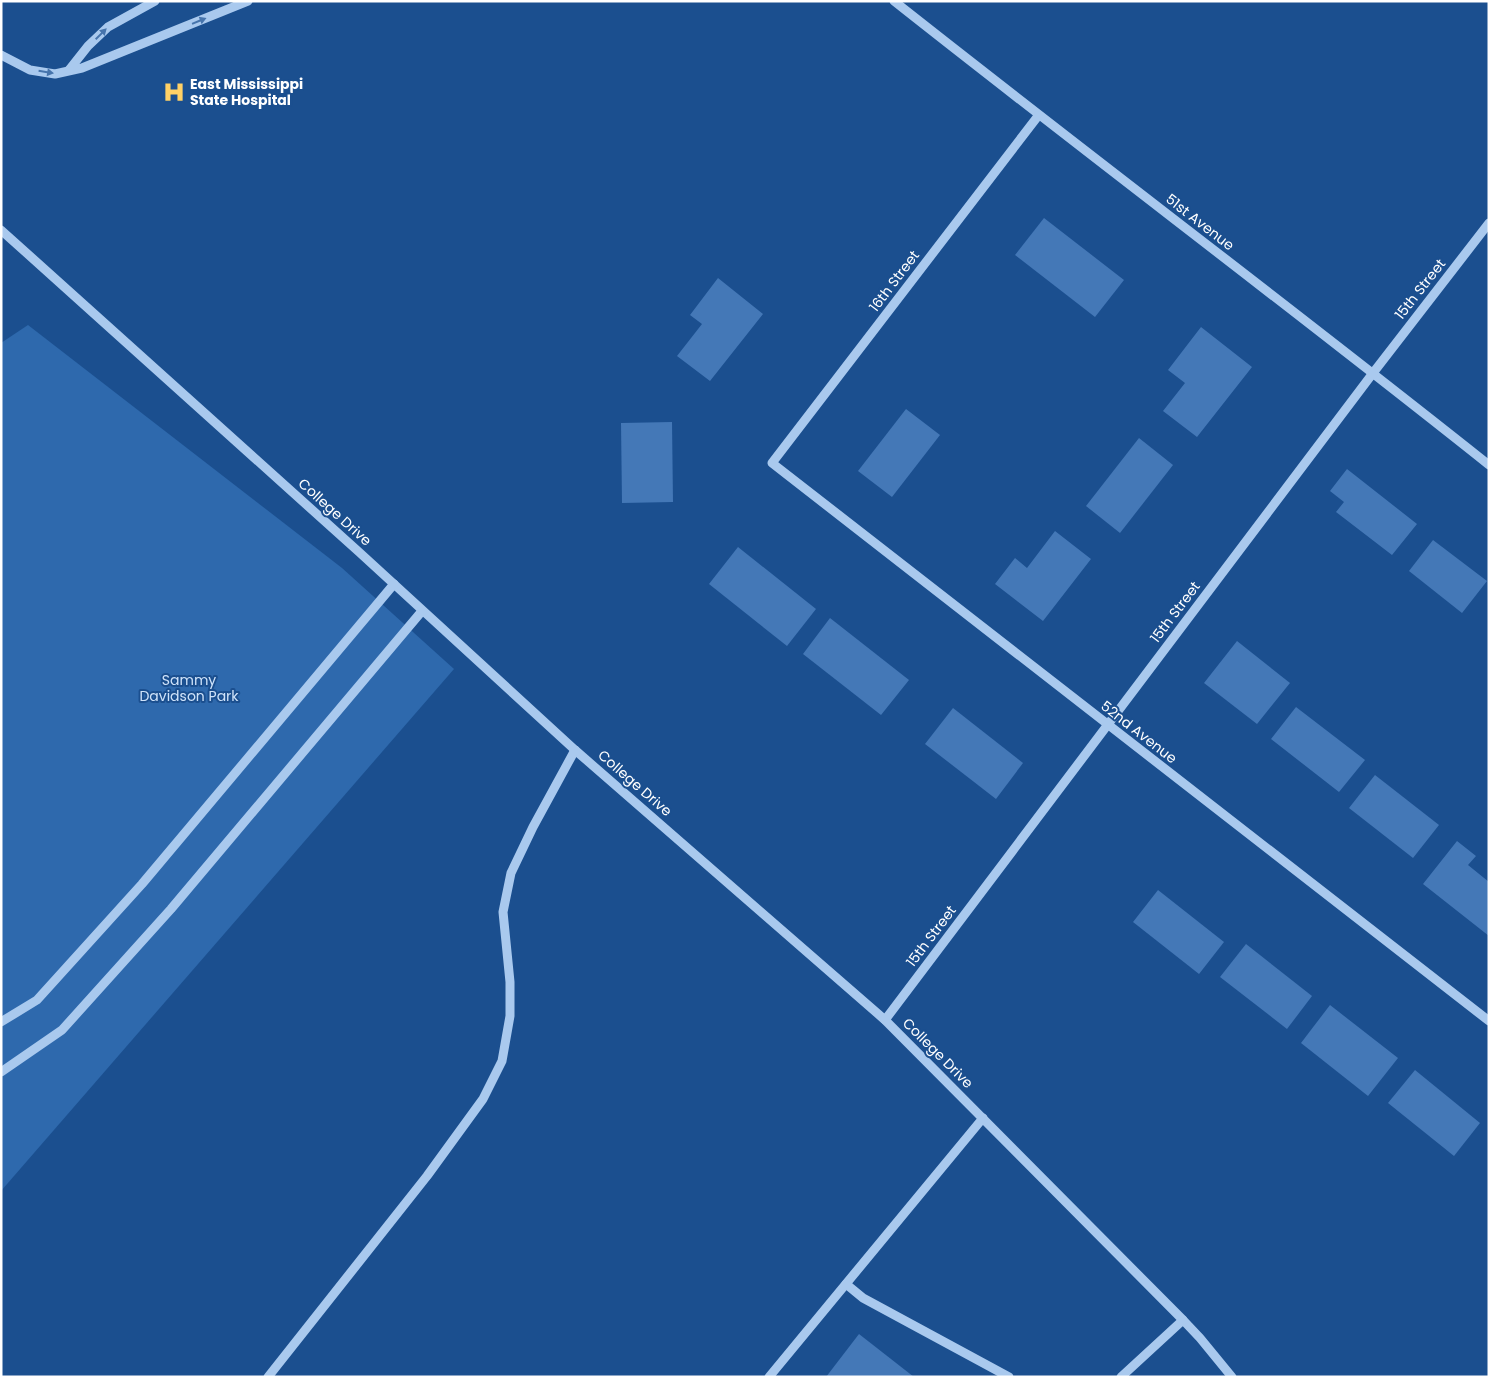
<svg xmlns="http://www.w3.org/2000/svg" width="1490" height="1378" viewBox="0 0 1490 1378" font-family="Poppins,sans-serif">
  <rect width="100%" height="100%" fill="#1b4f8f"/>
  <polygon fill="#2e69ad" points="28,325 342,568 454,669 1,1191 1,343"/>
  <g fill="#4478b7">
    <polygon points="1044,218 1124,280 1095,317 1015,255"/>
    <polygon points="718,278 763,314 710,381 677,356 702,324 690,315"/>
    <polygon points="1201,327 1252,367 1197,437 1163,411 1185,383 1168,370"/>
    <polygon points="906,409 940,435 892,497 858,471"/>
    <polygon points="672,422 673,502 622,503 621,423"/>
    <polygon points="1139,438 1173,465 1120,533 1086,506"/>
    <polygon points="1347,469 1417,524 1392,555 1336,512 1344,502 1330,491"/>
    <polygon points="1055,531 1091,559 1043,621 995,584 1015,558 1027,568"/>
    <polygon points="1433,540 1487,581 1462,613 1409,571"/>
    <polygon points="738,547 816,609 787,646 709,584"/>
    <polygon points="830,618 909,680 881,715 803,654"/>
    <polygon points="1237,641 1290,683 1257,724 1204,683"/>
    <polygon points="1296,707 1365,760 1339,792 1271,739"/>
    <polygon points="953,708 1023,763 996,799 925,744"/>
    <polygon points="1375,775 1439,825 1413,858 1349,808"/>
    <polygon points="1457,841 1476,856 1468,865 1489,882 1489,936 1423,884"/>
    <polygon points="1158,890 1224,942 1199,974 1133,922"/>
    <polygon points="1246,944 1312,996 1287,1029 1220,977"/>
    <polygon points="1330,1005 1398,1058 1368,1096 1301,1043"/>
    <polygon points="1415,1070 1480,1123 1454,1156 1388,1103"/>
    <polygon points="859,1334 914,1377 826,1377"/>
  </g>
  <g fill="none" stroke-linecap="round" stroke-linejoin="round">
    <g stroke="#a9c9ee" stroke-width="9">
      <path d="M894,1c197,156 398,307 595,464"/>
      <polyline points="1,55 30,70 55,74 82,68 248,1"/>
      <polyline points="69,70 88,46 108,27 155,1"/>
      <polyline points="1038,116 772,463 1489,1021"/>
      <polyline points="1,230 359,552 575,750 885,1020 1183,1320 1200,1338 1232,1377"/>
      <polyline points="885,1020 1373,373 1489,223"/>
      <polyline points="1,1022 37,1000 142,884 394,584"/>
      <polyline points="1,1072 62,1030 171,909 422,611"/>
      <polyline points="846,1284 863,1298 1009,1377"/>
      <polyline points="268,1377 427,1176 483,1099 502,1061 510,1016 510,982 503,912 511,873 533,827 575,750"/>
      <polyline points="769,1377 983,1118"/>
      <polyline points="1121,1377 1183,1320"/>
    </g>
  </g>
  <defs><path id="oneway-solid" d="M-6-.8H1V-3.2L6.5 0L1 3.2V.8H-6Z" transform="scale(1.25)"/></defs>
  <g fill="#4674ac">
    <use href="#oneway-solid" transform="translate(199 21) rotate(-22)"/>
    <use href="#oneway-solid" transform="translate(101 34) rotate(-45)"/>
    <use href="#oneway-solid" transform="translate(46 72) rotate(9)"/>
  </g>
  <defs>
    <g id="hospital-bare" transform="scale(1.725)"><path d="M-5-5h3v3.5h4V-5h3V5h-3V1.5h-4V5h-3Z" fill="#ffd166" stroke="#1b4f8f" stroke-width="2.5" paint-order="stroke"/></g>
  </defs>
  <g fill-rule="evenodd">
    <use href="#hospital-bare" x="174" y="92"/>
  </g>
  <g text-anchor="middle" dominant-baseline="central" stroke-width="4" stroke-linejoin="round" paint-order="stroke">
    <g font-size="14" font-weight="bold" fill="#fff" stroke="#1b4f8f" text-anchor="start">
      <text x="190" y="84">East Mississippi<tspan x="190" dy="16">State Hospital</tspan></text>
    </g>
    <g font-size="14" fill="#fff" stroke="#1b4f8f">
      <text transform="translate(1200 222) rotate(38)">51st Avenue</text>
      <text transform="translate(894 281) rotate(-53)">16th Street</text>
      <text transform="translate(1420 289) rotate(-52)">15th Street</text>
      <text transform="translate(335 512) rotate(42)">College Drive</text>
      <text transform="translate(1175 612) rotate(-53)">15th Street</text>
      <text transform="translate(1139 732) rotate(38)">52nd Avenue</text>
      <text transform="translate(635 783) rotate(41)">College Drive</text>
      <text transform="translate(931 936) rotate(-53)">15th Street</text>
      <text transform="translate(938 1053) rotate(45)">College Drive</text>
    </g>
    <g font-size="14" fill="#cfe3fa" stroke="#1b4f8f">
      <text x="189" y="680">Sammy<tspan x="189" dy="16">Davidson Park</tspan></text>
    </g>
  </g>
  <rect width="1490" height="1378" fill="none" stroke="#ffffff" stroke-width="5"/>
</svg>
